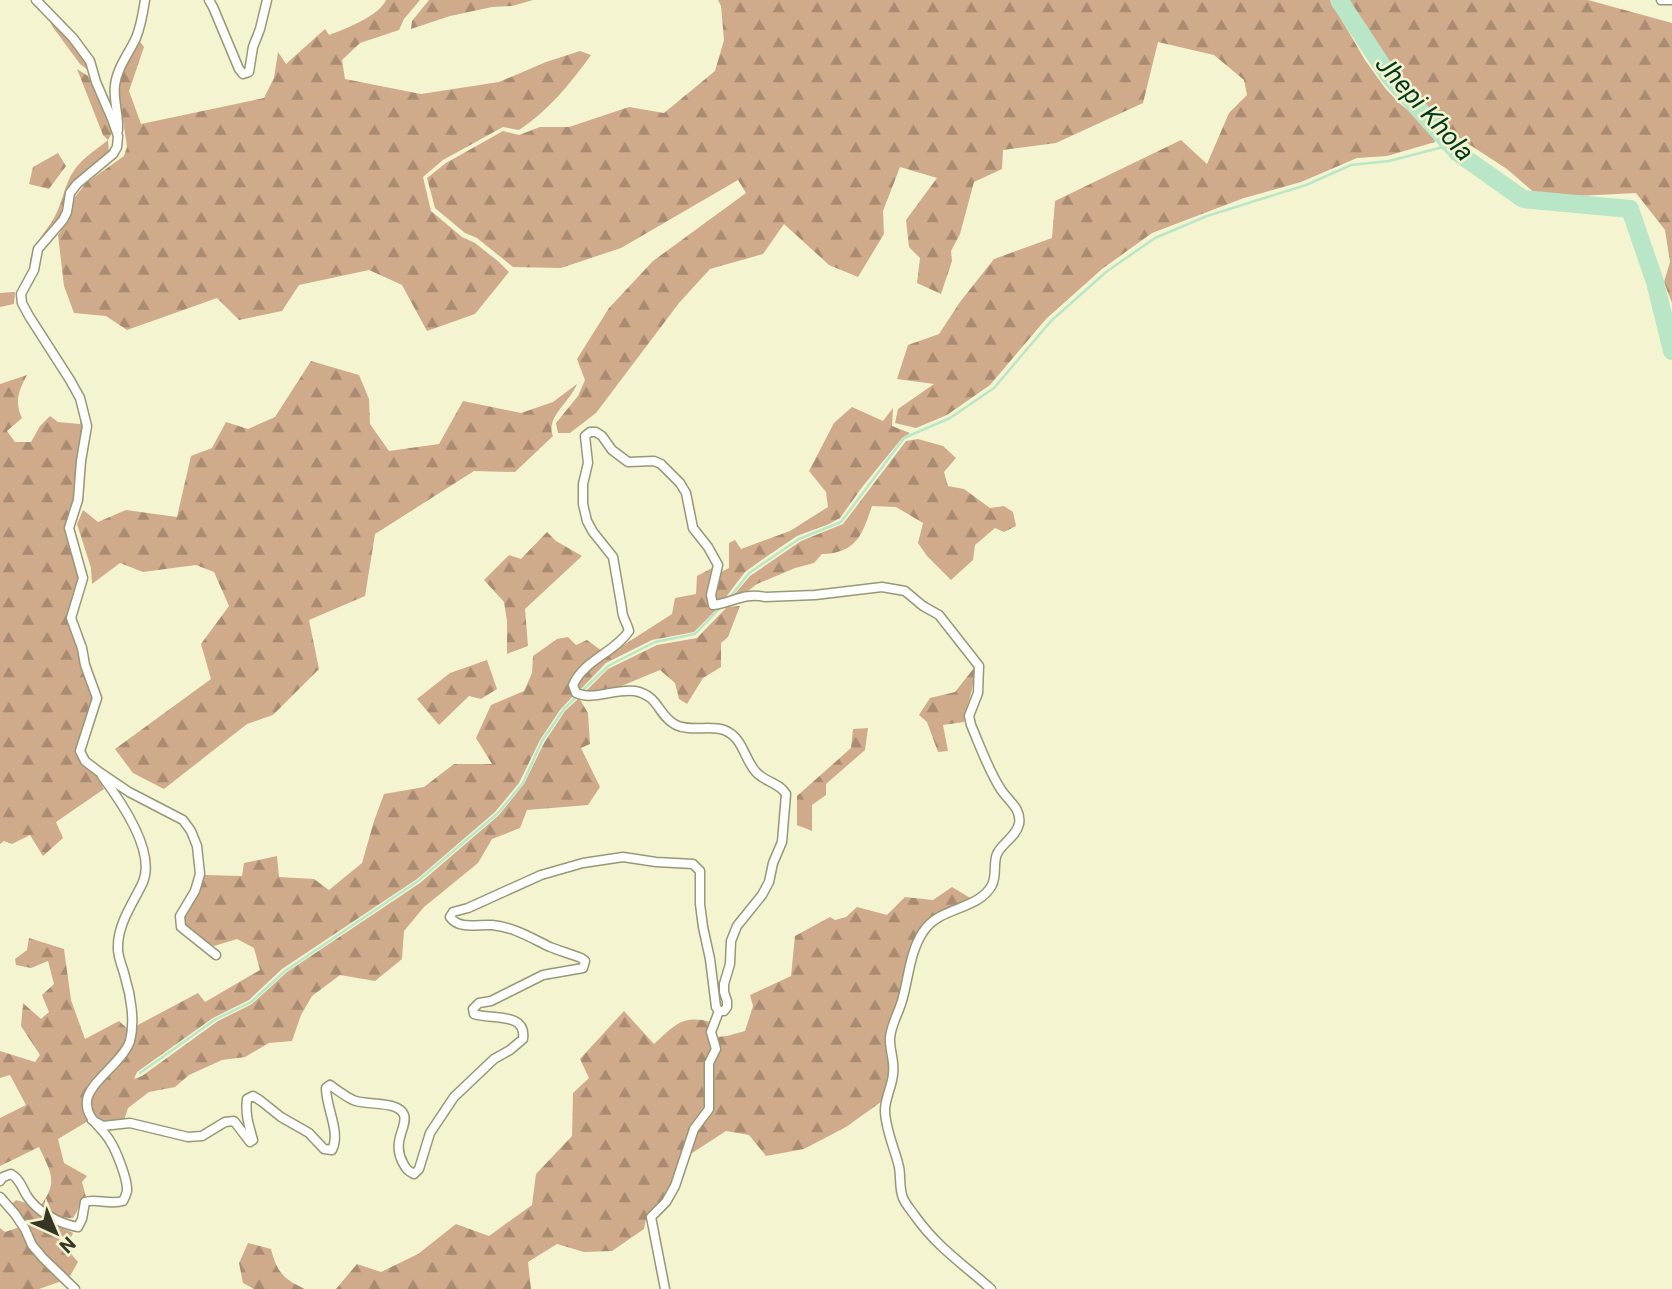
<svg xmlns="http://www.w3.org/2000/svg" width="1672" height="1289" viewBox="0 0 1672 1289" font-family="Roboto,sans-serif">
  <defs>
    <pattern id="forest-firs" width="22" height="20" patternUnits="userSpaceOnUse" patternTransform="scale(1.75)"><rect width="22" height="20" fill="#cfaa8b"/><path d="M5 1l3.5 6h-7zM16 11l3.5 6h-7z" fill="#a98b72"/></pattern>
  </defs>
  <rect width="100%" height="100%" fill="#f4f5d0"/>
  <g fill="url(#forest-firs)">
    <path d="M386,0h34l-16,19 -5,11 -39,13 -18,17 3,19 76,15 78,-12 47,-20 34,-11 11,4c-20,28 -43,56 -72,75l-16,-3 -60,33 -20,17 8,34 31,26 13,6 24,19 10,10 -34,42 -48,17 -25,-46 -33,-15 -70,15 -17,26 -43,9 -22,-22 -90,32 -21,-14 -32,-3 -10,-27 -6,-51 11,-16 6,-22 11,-14 38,-27 3,-9 -9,-61 8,-24 13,-22 5,7 -15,44 12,33 123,-26 10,-20 4,-26 8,12 39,-35 4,6c16,-6 50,-19 57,-35z"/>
    <polygon points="429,0 533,0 512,6 492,7 450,16 411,29 412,21"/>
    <polygon points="718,0 1330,0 1365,60 1385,88 1399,103 1431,129 1435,142 1387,156 1357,158 1301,182 1244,198 1152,233 1102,269 1046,319 990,385 947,415 916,428 895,423 898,409 934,384 897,379 908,345 939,334 960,302 994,259 1052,238 1055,201 1181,140 1207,164 1229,113 1247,95 1244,80 1214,55 1158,42 1143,103 1056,143 1003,150 1002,169 974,182 960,234 951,251 952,261 941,294 917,283 920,258 909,247 906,220 937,178 900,167 883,211 884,234 858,277 829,265 784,224 763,254 710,269 679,303 596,413 570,433 558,433 556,423 578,396 585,380 577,359 609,308 653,261 746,193 738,180 621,248 561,268 513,267 477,238 465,233 435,208 427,178 446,163 503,131 519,135 540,127 569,127 629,107 664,113 715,71 724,40 721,6"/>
    <polygon points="1346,0 1588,0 1672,23 1672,303 1664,282 1670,262 1665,230 1636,193 1577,196 1537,195 1507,169 1436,123 1390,69 1366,25"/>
    <polygon points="53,21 84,55 88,70 80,64 52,26 51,23"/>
    <path d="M77,69l11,7 24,57 -4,7 1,12 -35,33 -15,37 -23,27 -5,22c-6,-19 14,-37 23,-53 9,-16 10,-34 21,-49 8,-11 22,-20 33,-29l-5,-5z"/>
    <polygon points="58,153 66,166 49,189 29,184 33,167"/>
    <polygon points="15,292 14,304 0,307 0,293"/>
    <path d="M311,361l48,14 10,24 1,25 19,27 50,-7 24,-43 58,12 32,-11 24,-18c-7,18 -32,34 -24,52l-38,36 -41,-1 -99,63 -10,62 -56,24 10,49 -46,46 -26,9 -83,65 -31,-16 -18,-24 96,-70 -10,-35 28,-38 -15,-34 -18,-7 -53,7 -23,-9 -28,21 -1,-16 -14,-44 6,-14 15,12 28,-12 51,7 14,-61 21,-8 14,-26 22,7 27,-12z"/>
    <path d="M27,375c-8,15 -13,27 -5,43l-15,13 8,11h16l9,-16 10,-10 8,6 22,2 3,-10 1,15 -9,72 -5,13 10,65 -10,41 3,16 7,13 15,49 -16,43 -3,13 7,10 12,8 9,17 -48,33 7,16 -20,18 -13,-21 -18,9 -8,-3 -4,3v-460z"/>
    <polygon points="852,407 883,421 893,408 892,426 910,433 902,438 863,486 840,518 829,524 797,536 763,559 745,572 723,601 714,603 715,585 719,573 729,568 729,543 735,540 741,549 790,531 828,507 826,492 809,471 834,423"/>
    <path d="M918,439l25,7 13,12 -12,14 4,14 16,3 26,19 14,-2 9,6 3,14 -12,6 -9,-4 -20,17 -2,15 -22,20 -24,-24 -9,-13 5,-20 -27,-16 -24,-1c-10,29 -15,47 -50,48l-8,9 -19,5 -38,16 -13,10 -11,2 17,-20 51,-35 42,-17 63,-83z"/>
    <polygon points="547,532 556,541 582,556 525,609 528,646 507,654 507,621 504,602 484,580 509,555 521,559"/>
    <polygon points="714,567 708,596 718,608 694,632 652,640 606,663 578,692 576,685 591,666 672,614 675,598 696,594 697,576"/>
    <polygon points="740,606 728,637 721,643 721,667 703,678 687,704 679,699 675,683 660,670 619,687 584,693 608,669 657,645 697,638 727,607"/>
    <polygon points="568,637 576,645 587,640 602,651 570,685 573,696 560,710 540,740 519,783 495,812 417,879 282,969 249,1000 213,1018 137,1072 134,1079 142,1076 218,1021 252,1004 287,972 420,883 499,815 524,784 544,743 565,711 579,698 588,713 590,744 581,748 600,787 588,805 527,810 520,828 492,839 478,863 424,907 404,931 402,959 375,981 340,975 312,996 301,1015 292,1041 269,1043 245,1057 222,1060 189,1075 175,1087 149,1092 128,1108 124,1120 104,1123 92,1114 90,1096 128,1053 133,1044 136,1026 198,993 205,1002 260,970 254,948 237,939 214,946 190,932 184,924 185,916 199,894 205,875 242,876 244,863 277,856 279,877 314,879 329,890 362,863 374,821 384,794 424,787 454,764 492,764 476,738 491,705 524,691 532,673 533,656 557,639"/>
    <polygon points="487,660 497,689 481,699 469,696 439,725 417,699 450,673"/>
    <path d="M974,668c1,22 -7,33 -10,54l-21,3 5,26 -10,1 -11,-30 -8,-7 11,-17 25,-6z"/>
    <polygon points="868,728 865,750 826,784 826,795 812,805 812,831 797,825 797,796 851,748 853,729"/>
    <polygon points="952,887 972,899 943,911 912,947 905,966 888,1076 881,1102 846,1127 804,1149 766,1156 749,1135 726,1131 689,1155 696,1131 712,1109 710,1065 716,1037 727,1036 745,1031 753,1006 750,995 791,976 795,936 830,917 835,920 846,917 857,907 887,915 905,897 933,900"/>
    <path d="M29,938l35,11 7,51 14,39 34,-18 10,9 -3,13 -7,11 -34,41 -2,13 5,13 -30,18 6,24 23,13 -5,6 4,15c-8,6 -7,13 -13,21 -12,1 -21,-6 -32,-13 18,-24 9,-34 -2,-58l-39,19v-48l26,-13 -16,-30 -10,3v-27l35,11 5,-7 -19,-29 2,-23 18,16 8,-7 -7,-17 12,-11 -6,-23 -17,7 -15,-3 -1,-6 12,-9z"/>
    <path d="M624,1011l30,33c20,-18 28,-30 57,-22l-4,12 6,15 -7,58 -36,82 -9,13 -14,12 -3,15 -32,22 -28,1 -27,-8 -29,18 3,27h-195l21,-25 24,8 37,-18 38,-30 33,12 43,-31 4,-31 36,-38 1,-43 16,-15 -9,-19z"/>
    <polygon points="16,1200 26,1203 52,1223 73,1233 66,1248 78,1262 69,1278 44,1257 11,1205"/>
    <polygon points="20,1227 62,1281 39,1289 0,1289 0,1228 5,1232"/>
    <path d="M248,1243l23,6c6,23 12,30 34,40h-51l-11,-6 -4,-20z"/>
  </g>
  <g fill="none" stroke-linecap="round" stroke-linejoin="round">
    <g stroke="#bae6c8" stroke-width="2.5">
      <polyline points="730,597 749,573 799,539 841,522 904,438 950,418 994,388 1051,321 1106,272 1155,238 1207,216 1306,185 1351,165 1389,161 1451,145"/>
      <polyline points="581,692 608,666 655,642 695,634 723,605"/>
      <polyline points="140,1073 216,1019 251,1002 285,971 418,881 498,813 523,783 542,741 564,709 576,697"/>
    </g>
    <polyline stroke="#bae6c8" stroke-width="18" points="1339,0 1389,76 1458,153 1523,199 1630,209 1655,282 1672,351"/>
    <g stroke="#979875" stroke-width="11">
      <g id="street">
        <polyline points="36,0 73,38 90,61 96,82 112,119 118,136 117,147 113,154 77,184 70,193 67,212 63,220 38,249 34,270 21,294 22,303 29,316 70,380 80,398 87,426 81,461 78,500 69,528 83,578 71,618 82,648 85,665 97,698 80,751 85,761 98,771 129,792 183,820 191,831 197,846 200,874 195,891 180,916 181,927 216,955"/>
        <polyline points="209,0 213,7 239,69 243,74 249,72 253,47 260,29 267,0"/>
        <polyline points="1661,0 1672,0"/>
        <path d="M118,130c1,-15 -5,-31 -3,-45 2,-17 14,-32 21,-47 5,-12 7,-25 9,-38"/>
        <path d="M92,1120l11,6 27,-3 58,14 14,-1 23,-14 9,-1 16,21 3,-2c-4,-14 -8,-26 -6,-41l6,-3 8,5 20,16 28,16 15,16 8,1c9,-18 -6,-42 -6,-62l4,-3c7,5 15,11 23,15 14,6 45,0 51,15 4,12 -13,26 -1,48 3,6 5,8 11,11l5,-5 11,-36 24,-36 40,-38 16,-9 13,-11c4,-28 -34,-19 -49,-25l-1,-5 6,-6 12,-2 52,-26 40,-7 2,-7 -4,-3c-10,-4 -21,-7 -31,-11 -19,-9 -36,-20 -58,-22 -14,-1 -33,5 -42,-8l3,-5 15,-4 73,-33 42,-12 40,-6 33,5 37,2 7,7v33l3,23 7,32 6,48 3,4h5l3,-4v-6l-3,-9v-8l6,-20 1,-23 6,-15 25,-31 7,-13 4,-19 9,-21 4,-48c-6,-11 -21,-12 -30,-22 -12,-13 -13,-35 -32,-42 -14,-5 -34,2 -48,-5 -19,-10 -16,-29 -41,-34 -20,-3 -41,10 -59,2l-3,-8c11,-25 41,-32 56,-54 -2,-9 -7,-13 -7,-22l-9,-52 -20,-25 -6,-11 -4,-17v-20l5,-21 -3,-27 5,-4h6l6,4 10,14 16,12 26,-1 7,3 19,19 6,10 7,35 15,19 10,18 -7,30 2,10c18,-2 32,-13 52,-8l50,-2 67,-8 23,4 18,15 16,9 40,51 -1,27 -9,23 2,9c9,21 17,44 29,63 7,12 22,20 19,36 -3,13 -17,19 -22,30 -4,9 0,21 -5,31 -14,26 -53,21 -69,47 -13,20 -14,43 -20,65 -3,14 -12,27 -13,41 -1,10 5,23 3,36 -1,13 -8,24 -8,36 0,19 10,39 14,57 2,11 0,21 4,31 3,7 8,12 12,18 23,32 48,48 76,73"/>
        <path d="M0,1181l3,-4 8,-3c9,5 11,14 16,22 10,16 33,28 51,31l4,-8 3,-17c10,-4 24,3 38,-1 2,-3 3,-6 4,-10 1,-11 -11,-41 -17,-50 -8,-14 -25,-23 -23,-40 1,-18 36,-39 43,-60 5,-19 1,-45 -5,-64 -2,-10 -8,-20 -7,-31 0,-23 16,-44 25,-64 13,-31 -23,-82 -41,-106"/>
        <polyline points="0,1197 15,1214 25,1229 32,1245 43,1258 75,1289"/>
        <polyline points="665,1289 651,1217 666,1202 675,1186 694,1129 709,1109 709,1063 716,1049 711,1032 719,1011"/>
      </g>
    </g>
    <use href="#street" stroke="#fff" stroke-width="8"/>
  </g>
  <g text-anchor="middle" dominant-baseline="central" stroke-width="5" stroke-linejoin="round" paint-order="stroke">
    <g font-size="26" font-style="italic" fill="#00381d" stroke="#f4f5d0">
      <text transform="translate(1425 108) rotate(48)">Jhepi Khola</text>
    </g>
  </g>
  <g transform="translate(56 1233) rotate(136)" stroke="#f4f5d0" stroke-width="5" paint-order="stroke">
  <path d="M0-5L12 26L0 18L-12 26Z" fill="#363627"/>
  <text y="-10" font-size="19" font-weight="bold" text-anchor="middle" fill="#363627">N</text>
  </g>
</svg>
